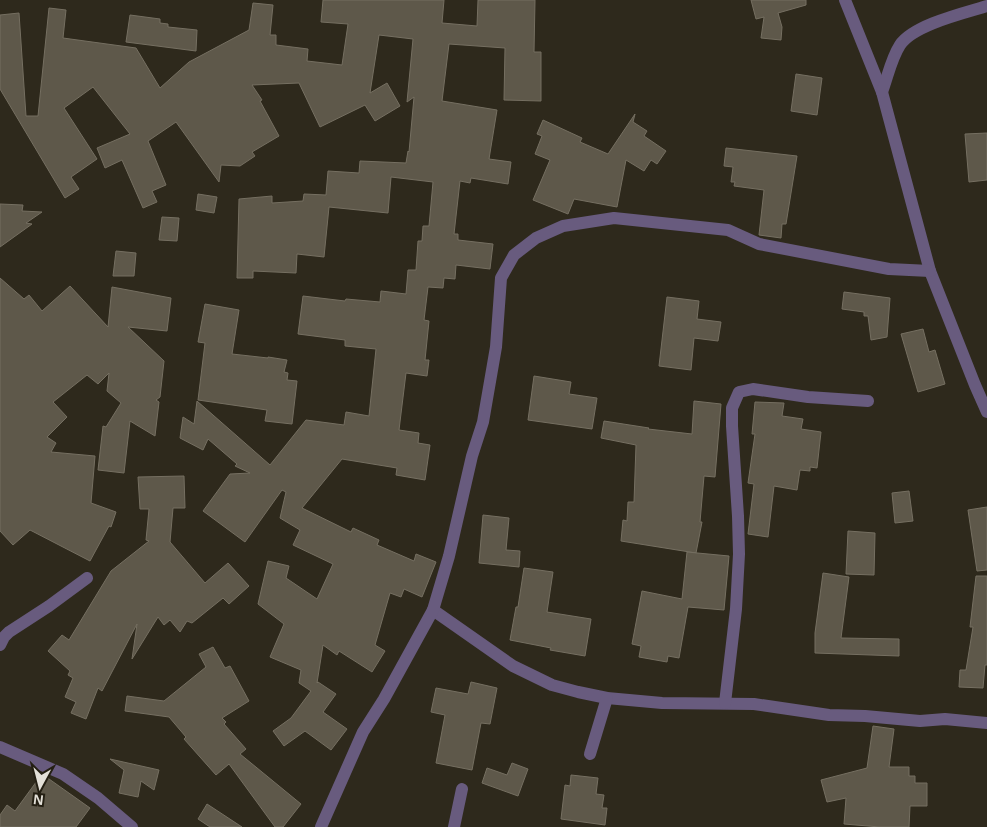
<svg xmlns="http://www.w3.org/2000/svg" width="987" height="827" viewBox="0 0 987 827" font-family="Helvetica,sans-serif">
  <rect width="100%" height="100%" fill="#2e291c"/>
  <g fill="#5e584a" stroke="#756f61">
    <polygon points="323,0 444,0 442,23 477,26 478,0 535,0 534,52 541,52 541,101 504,100 505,48 449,44 442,101 497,110 489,159 511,162 508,184 471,178 470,183 460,181 454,234 458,234 458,240 493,244 490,269 456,265 455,279 444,278 443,288 428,287 424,320 429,321 425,360 429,360 427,376 406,373 399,430 419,433 418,443 430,445 425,480 396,475 397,468 342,459 302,508 351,532 353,528 379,540 377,545 414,561 416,554 436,562 422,597 404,589 401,597 390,593 375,645 385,651 372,672 339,651 337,655 323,645 317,683 318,682 336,694 323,712 347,729 331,750 305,731 284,746 273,731 291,718 311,691 299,683 301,670 270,657 284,624 258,604 268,561 289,566 286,578 317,599 333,564 293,545 300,530 280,518 286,492 282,490 245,542 203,511 230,474 250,473 235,466 237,464 208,439 203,450 180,438 183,417 194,424 197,401 270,465 306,420 344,425 346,412 369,416 376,349 345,346 345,340 298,334 303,296 345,301 346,299 380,302 381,291 406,294 408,270 416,270 418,241 422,241 423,226 429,226 433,182 391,177 388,213 329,207 324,257 297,254 296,273 253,271 253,278 237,278 239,199 272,196 272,203 303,201 304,194 326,195 328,171 359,173 360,161 406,163 408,151 409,152 414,97 407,102 413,39 379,35 370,93 387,83 400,106 375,121 365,105 320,127 299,83 252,85 262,100 260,101 279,136 252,152 255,156 240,166 221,165 219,182 176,122 148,141 166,185 152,191 157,202 143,208 122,160 105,168 97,148 130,134 93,87 64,108 97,159 71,177 79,189 65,198 0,89 0,15 19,13 26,116 38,116 49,8 66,10 63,38 136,48 160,88 189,62 249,30 253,3 273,5 270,35 276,35 276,45 308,49 307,61 342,65 348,24 321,22"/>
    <polygon points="751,0 806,0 806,5 778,13 782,27 781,40 761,38 764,17 756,19"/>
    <polygon points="130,15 160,19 160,23 168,24 168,27 197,30 196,51 126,42"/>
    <polygon points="796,74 822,78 817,115 791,111"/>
    <polygon points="635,114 633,122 647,131 644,136 666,151 657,164 651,160 644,171 626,160 617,207 574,199 568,214 533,200 550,160 535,154 542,136 537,134 543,120 582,138 580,142 608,154"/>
    <polygon points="987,133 987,180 969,182 965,134"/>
    <polygon points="726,148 797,156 786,224 782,224 781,238 759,235 764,190 734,186 735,182 731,182 733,167 724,166"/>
    <polygon points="198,194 217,197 214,213 196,210"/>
    <polygon points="0,204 23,205 22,211 42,212 26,223 32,224 0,247"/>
    <polygon points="162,217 179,218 177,241 159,240"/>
    <polygon points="116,251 136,253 134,276 113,276"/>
    <polygon points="0,278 24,299 29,295 42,311 70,286 108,327 112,287 171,298 167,331 128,327 164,361 160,397 156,400 159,402 155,436 130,421 124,473 98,470 103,426 106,427 121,403 107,391 109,373 98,384 87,375 53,402 67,417 47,437 56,443 51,452 95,456 91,503 116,512 111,527 109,526 90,561 30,530 13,545 0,531"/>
    <polygon points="844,292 890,298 887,337 871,340 868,316 864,316 864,312 842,309"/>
    <polygon points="667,297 699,301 697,319 721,322 718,341 694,338 691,370 659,366"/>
    <polygon points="205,304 239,310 232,354 268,358 268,357 287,360 284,372 288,373 287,380 297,381 292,424 265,421 267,410 198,400 205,343 198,342"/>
    <polygon points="923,329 929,352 935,350 945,384 918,392 901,334"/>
    <polygon points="534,376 571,382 569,394 597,398 592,429 528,420"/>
    <polygon points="694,401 721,404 715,477 704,476 700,522 702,522 696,553 621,541 623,520 627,521 628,502 634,502 636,445 601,438 604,421 649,428 648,429 692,434"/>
    <polygon points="755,402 784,403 782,416 803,419 801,429 821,432 817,468 810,467 810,471 800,470 797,490 774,486 768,537 748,534 754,484 748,483 755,434 752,434"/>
    <polygon points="184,476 185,508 173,508 170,542 205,583 228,563 249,586 229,604 223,598 192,623 187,621 180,632 170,620 164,625 158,617 132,659 137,624 102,691 98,688 86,719 71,713 76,702 65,697 73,678 68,675 70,671 48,651 62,635 69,640 111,571 149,541 146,540 149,509 140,509 138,477"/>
    <polygon points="909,491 913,521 895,523 892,493"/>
    <polygon points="987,507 987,570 977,571 968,510"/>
    <polygon points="483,515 509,518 506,550 520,551 519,567 479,563"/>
    <polygon points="848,531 875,533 874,575 846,574"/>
    <polygon points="687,552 729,556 724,610 688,607 679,658 668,656 667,662 639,657 641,646 632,644 642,591 682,599"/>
    <polygon points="524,568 553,572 547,612 591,619 585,656 550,650 551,648 510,640 516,607 518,607"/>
    <polygon points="823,573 849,577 841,638 899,639 899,656 815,653 815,633"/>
    <polygon points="976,576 987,576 987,665 985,665 983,688 959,687 960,670 966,670 973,627 970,627"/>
    <polygon points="213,647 225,668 230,666 249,701 222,718 226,722 224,724 246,749 240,754 301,804 283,827 275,827 229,764 216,775 184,739 186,737 169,717 125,711 127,696 164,701 206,667 199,654"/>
    <polygon points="471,682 497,688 490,724 481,723 472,770 436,763 445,715 431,712 436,688 468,694"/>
    <polygon points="873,726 894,729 889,767 909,767 909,776 915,776 915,783 927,783 927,806 910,806 909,827 880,827 844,824 846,798 827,802 821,780 867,768"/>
    <polygon points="110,759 159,770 154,790 141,781 138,797 119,793 124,770"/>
    <polygon points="512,763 528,769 518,796 482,783 487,768 507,775"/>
    <polygon points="42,774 90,808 76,827 0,827 0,815 7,805 15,811"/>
    <polygon points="571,775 598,778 596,794 604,795 602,808 607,808 605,825 561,819 565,785 570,786"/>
    <polygon points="207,804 242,827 210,827 198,819"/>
  </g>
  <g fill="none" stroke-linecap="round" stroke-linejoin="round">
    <g stroke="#685b7e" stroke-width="12">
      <polyline points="845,0 882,92 930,271 975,385 987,412"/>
      <path d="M882,92c6,-16 9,-33 18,-47 13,-20 64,-32 87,-39"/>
      <polyline points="433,610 513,666 552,685 578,692 607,698 662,703 754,704 829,715 865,716 920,721 945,719 987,723"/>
      <polyline points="0,645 4,637 9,632 49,606 87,578"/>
      <polyline points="725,703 736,609 739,554 738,516 732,426 732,408 739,392 753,389 808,397 868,401"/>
      <polyline points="0,747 63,774 98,798 132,827"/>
      <polyline points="590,754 607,698"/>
      <polyline points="321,827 363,732 384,699 433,610 449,556 472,456 483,422 496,347 501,278 514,255 536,238 563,226 614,218 728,230 759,244 889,269 930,271"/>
      <polyline points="454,827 462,789"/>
    </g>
  </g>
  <g transform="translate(40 787) rotate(187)" stroke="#241f13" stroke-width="4" paint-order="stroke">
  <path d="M0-4L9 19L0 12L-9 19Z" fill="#e3e0d8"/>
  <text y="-8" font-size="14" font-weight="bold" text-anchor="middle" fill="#e3e0d8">N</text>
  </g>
</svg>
